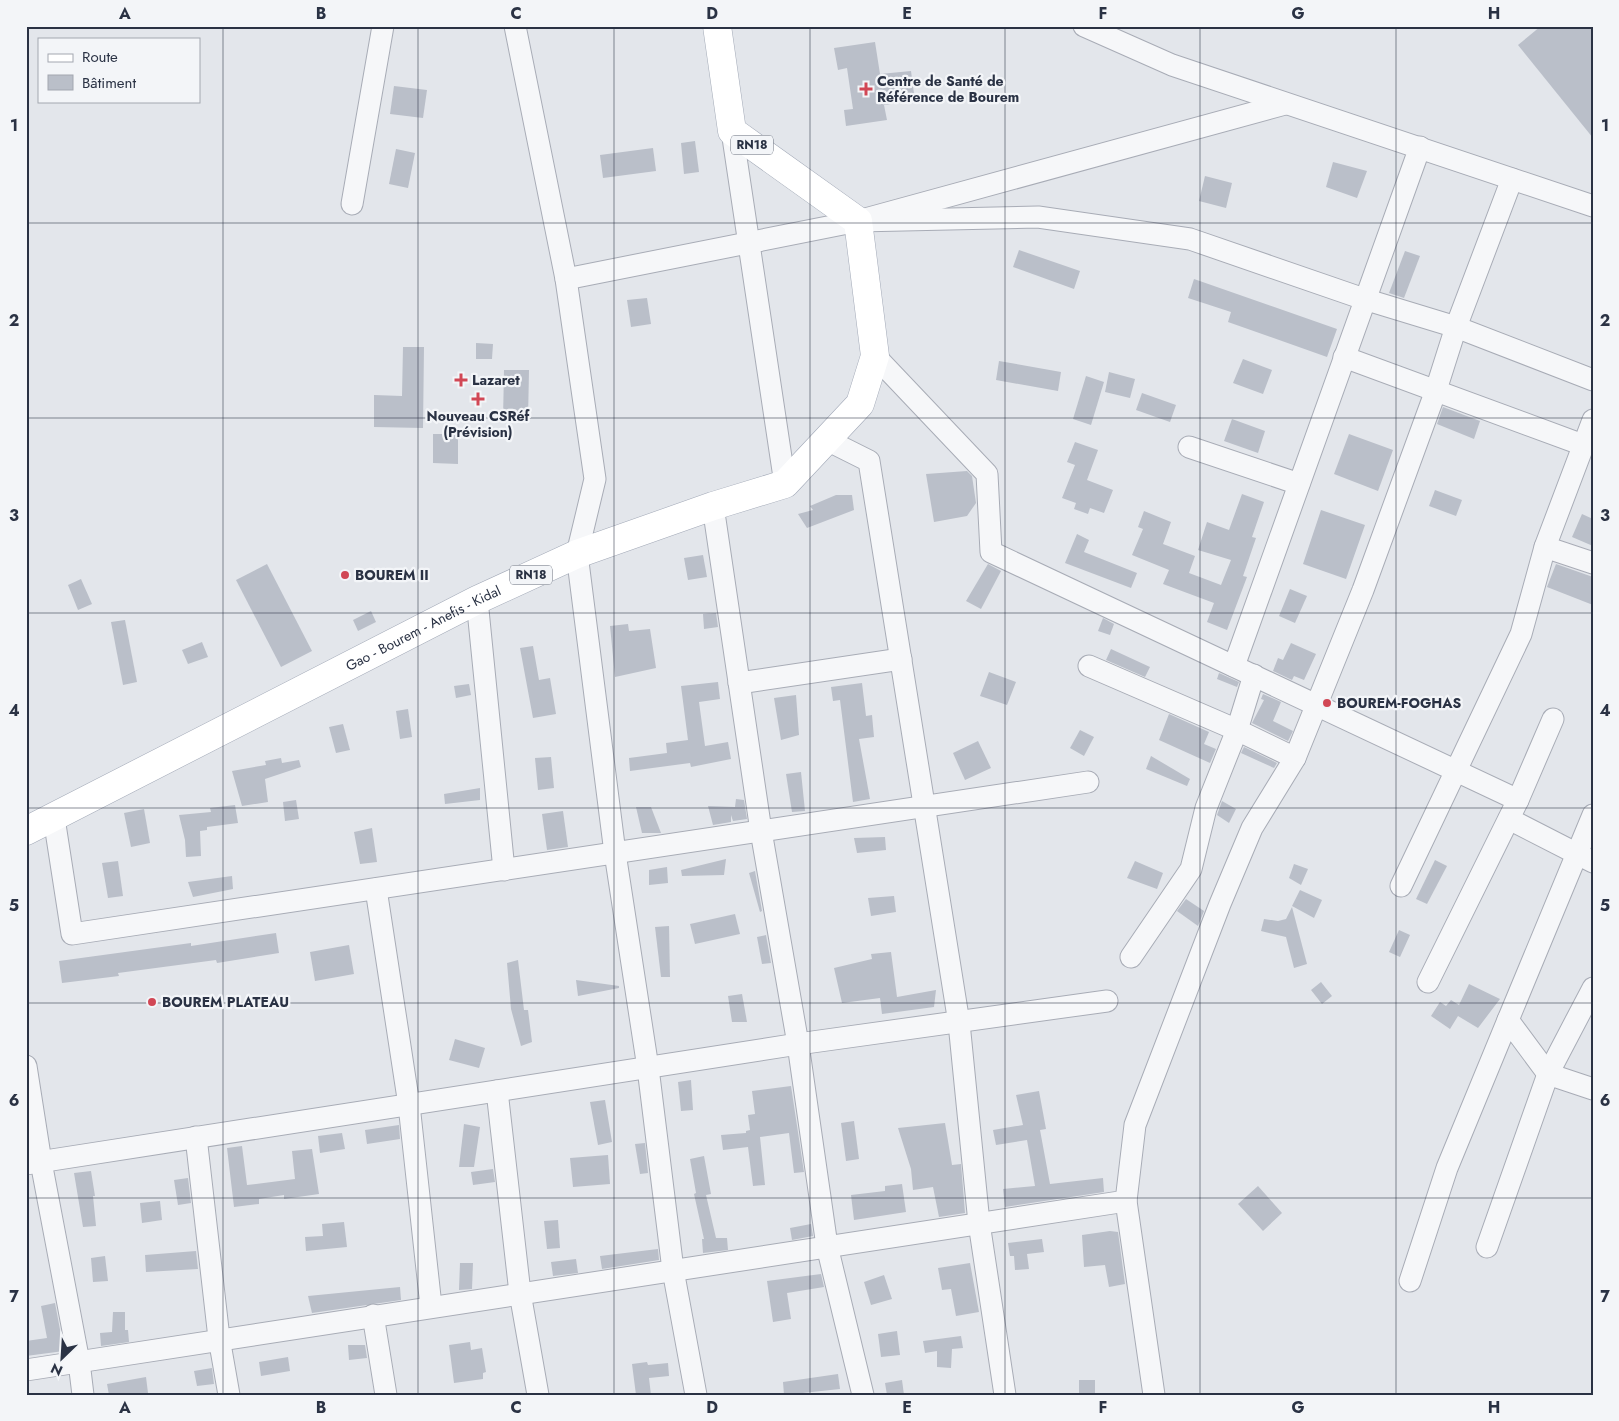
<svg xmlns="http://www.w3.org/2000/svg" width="1619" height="1421" viewBox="0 0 1619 1421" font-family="Jost,sans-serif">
  <rect width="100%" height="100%" fill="#e3e6eb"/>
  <g fill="#babfc9">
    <polygon points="1541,26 1593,26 1593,138 1518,45"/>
    <polygon points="875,42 880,74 911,71 915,101 884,105 887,120 846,126 844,110 853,109 847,68 838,70 834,48"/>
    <polygon points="394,86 427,90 423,118 390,114"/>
    <polygon points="695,141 699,172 684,174 681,143"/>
    <polygon points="653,148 656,171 603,178 600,155"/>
    <polygon points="396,149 415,153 408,188 389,184"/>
    <polygon points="1333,162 1367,171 1357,198 1326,187"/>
    <polygon points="1205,176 1232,183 1226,208 1199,201"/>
    <polygon points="1019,250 1080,271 1074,289 1013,267"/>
    <polygon points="1405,251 1420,256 1404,298 1389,293"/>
    <polygon points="1194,279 1337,329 1327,357 1228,322 1231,312 1188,298"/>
    <polygon points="647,298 651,324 631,327 627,300"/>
    <polygon points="476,343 493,344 492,359 476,359"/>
    <polygon points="403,347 424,347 423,428 374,427 374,395 402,396"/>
    <polygon points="1243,359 1272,370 1263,394 1233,383"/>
    <polygon points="999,361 1061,372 1058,391 996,380"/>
    <polygon points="504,370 529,370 528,420 503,420"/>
    <polygon points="1109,372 1135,379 1130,398 1105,392"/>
    <polygon points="1086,376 1104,382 1091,425 1073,419"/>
    <polygon points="1142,393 1176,405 1170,422 1136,410"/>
    <polygon points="1443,407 1480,421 1474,439 1437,424"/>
    <polygon points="1232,419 1265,431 1258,453 1224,441"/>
    <polygon points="433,434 458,434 458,464 433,463"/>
    <polygon points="1349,434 1393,450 1378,491 1334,474"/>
    <polygon points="1075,442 1098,450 1087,480 1113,490 1104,513 1090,508 1088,514 1074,509 1076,503 1062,498 1075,465 1067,462"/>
    <polygon points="967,471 972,476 976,503 967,516 934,522 926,474"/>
    <polygon points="1435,490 1462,500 1456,516 1429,506"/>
    <polygon points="1242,494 1264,502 1252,537 1256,538 1243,576 1247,577 1227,630 1207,622 1214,603 1163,584 1169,570 1132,555 1143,529 1138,527 1144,511 1171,522 1163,544 1195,556 1189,573 1221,585 1231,560 1198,550 1207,522 1229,530"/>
    <polygon points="836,495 852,495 854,510 807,528 798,514 813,510 810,506"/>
    <polygon points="1321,510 1365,525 1346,579 1303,564"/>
    <polygon points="1582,514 1593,519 1593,546 1572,537"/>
    <polygon points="1077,534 1089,540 1084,552 1137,573 1131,588 1065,563"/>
    <polygon points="703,555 707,577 688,580 684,558"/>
    <polygon points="267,564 312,651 281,667 236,580"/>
    <polygon points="988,564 1001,571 981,609 966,601"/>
    <polygon points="1556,564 1593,577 1593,605 1547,587"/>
    <polygon points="81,579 92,604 78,610 68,585"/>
    <polygon points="1290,589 1307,596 1295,623 1279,616"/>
    <polygon points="371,611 376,622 358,631 353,620"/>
    <polygon points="716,613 718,627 704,629 703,614"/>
    <polygon points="1103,618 1114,624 1110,635 1098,631"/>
    <polygon points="125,620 137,682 123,685 111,622"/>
    <polygon points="628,624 629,631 650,629 656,668 615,677 610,626"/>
    <polygon points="202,642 208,657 188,664 182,650"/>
    <polygon points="1291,643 1316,654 1304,680 1294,676 1292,680 1273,671 1278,658 1283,660"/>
    <polygon points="533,646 539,680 550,678 556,714 533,718 520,648"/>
    <polygon points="1111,649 1150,667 1145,677 1106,660"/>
    <polygon points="989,672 1016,682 1007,705 980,696"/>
    <polygon points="1219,673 1239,682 1237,687 1217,679"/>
    <polygon points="718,682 720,699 699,702 705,746 728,742 731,759 691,767 690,763 630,771 629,758 667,753 666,743 688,740 681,686"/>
    <polygon points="862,683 866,716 872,715 874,737 859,739 870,799 853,802 840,700 833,701 831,687"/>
    <polygon points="469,684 471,695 456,698 454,686"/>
    <polygon points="1263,694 1281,702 1273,721 1293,731 1288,741 1252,723 1264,700 1261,699"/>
    <polygon points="796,695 799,735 781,740 774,698"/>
    <polygon points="408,709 412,737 400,739 396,711"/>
    <polygon points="1169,714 1209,732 1204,744 1216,749 1210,763 1159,740"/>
    <polygon points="343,724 350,750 336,753 329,727"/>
    <polygon points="1080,730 1094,737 1084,756 1070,748"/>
    <polygon points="978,741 991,768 965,780 953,753"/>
    <polygon points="1244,747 1277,763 1274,768 1241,753"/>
    <polygon points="1151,756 1190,779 1187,786 1146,769"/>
    <polygon points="551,757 554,788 538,790 535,758"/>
    <polygon points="281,758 282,763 299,760 301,767 265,779 268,802 242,806 232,771 266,765 265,761"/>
    <polygon points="801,772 805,811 792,812 786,774"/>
    <polygon points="480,788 480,800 445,804 444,794"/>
    <polygon points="736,799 744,800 747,819 733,821 731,815 731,822 713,825 708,806 735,807"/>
    <polygon points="296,800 299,819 285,821 283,802"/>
    <polygon points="1222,801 1236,809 1229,823 1217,815"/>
    <polygon points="235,805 238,823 207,827 207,830 200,831 201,856 186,857 185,840 179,815 211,812 210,808"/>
    <polygon points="636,807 651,807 661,833 642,833"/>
    <polygon points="144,809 150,843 131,847 124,813"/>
    <polygon points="563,811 568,847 547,850 542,814"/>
    <polygon points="372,828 377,862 360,864 354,832"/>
    <polygon points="885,837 886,850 857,853 854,838"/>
    <polygon points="726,859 724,875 682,876 681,870"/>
    <polygon points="1435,860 1447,866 1427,904 1416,899"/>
    <polygon points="118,861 123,896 108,898 102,863"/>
    <polygon points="1135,861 1163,873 1157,889 1127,878"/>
    <polygon points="1294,864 1308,869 1301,885 1289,878"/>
    <polygon points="667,867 668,883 649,885 649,870"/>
    <polygon points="755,871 762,911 760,912 749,873"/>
    <polygon points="232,876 233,889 193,897 188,882"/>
    <polygon points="1300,890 1322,900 1314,918 1292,906"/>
    <polygon points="894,896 896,912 871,916 868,898"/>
    <polygon points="1186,899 1204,911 1198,926 1177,911"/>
    <polygon points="1292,907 1307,964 1294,968 1286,937 1261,931 1264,919 1278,921 1286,919"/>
    <polygon points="735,914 740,934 695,944 690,924"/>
    <polygon points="669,926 670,977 661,977 655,927"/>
    <polygon points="1399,930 1410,935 1400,957 1389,952"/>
    <polygon points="276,933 279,953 217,963 216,960 118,973 119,976 62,983 59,961 191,943 191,946"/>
    <polygon points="766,935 771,963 762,964 757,937"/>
    <polygon points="349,945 354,974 315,981 310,952"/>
    <polygon points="891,952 897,997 936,990 934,1007 882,1014 880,998 842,1003 834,968 872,959 871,954"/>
    <polygon points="518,960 524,1010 528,1010 532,1042 521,1046 511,1009 507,963"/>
    <polygon points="576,980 619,986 619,988 578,996"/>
    <polygon points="1321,982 1332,996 1322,1004 1311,990"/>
    <polygon points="1469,984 1500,999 1478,1028 1458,1016 1450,1029 1431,1016 1440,1002 1446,1006 1451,1000 1459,1005"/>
    <polygon points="742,994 747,1022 732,1022 728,996"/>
    <polygon points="455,1039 485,1048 479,1068 449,1060"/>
    <polygon points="691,1080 693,1110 681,1111 678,1082"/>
    <polygon points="791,1086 804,1172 794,1173 789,1133 760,1137 765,1185 753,1186 748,1147 723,1150 721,1135 746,1133 746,1131 750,1130 748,1115 755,1114 752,1091"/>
    <polygon points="1039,1091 1046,1129 1040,1130 1050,1184 1103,1178 1104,1192 1005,1207 1003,1189 1035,1186 1027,1140 996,1145 993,1130 1023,1125 1016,1095"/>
    <polygon points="605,1100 612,1142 598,1145 590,1102"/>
    <polygon points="854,1121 859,1159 846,1161 841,1123"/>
    <polygon points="945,1123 952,1165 961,1164 965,1213 939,1217 933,1187 913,1190 911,1169 898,1128"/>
    <polygon points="464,1124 480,1127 474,1167 459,1167"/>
    <polygon points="399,1125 400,1139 367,1144 365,1130"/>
    <polygon points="342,1133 345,1149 320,1153 318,1136"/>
    <polygon points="645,1143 648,1173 640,1174 635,1144"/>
    <polygon points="242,1146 247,1185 295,1179 292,1151 312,1149 319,1194 284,1199 284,1195 259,1199 259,1204 234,1207 227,1148"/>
    <polygon points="608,1155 610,1184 573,1187 570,1158"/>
    <polygon points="704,1156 711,1194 706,1195 716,1238 727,1238 728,1250 703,1253 702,1239 704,1239 694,1194 696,1193 690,1159"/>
    <polygon points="493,1169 495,1182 473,1185 471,1172"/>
    <polygon points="91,1171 95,1196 93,1196 96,1226 83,1227 74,1173"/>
    <polygon points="188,1178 191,1203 178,1205 174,1180"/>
    <polygon points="902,1184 906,1212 854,1220 851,1195 885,1191 885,1186"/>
    <polygon points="1258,1186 1282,1213 1263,1231 1238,1204"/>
    <polygon points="160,1201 162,1220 142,1223 140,1203"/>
    <polygon points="558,1220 560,1248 547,1249 544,1221"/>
    <polygon points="344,1222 347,1247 306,1251 305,1237 323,1236 322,1224"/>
    <polygon points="811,1224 813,1236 792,1240 790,1228"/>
    <polygon points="1110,1231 1118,1232 1125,1284 1109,1287 1105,1265 1084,1267 1082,1235"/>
    <polygon points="1042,1239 1044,1252 1027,1254 1029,1269 1015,1270 1014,1256 1010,1256 1008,1243"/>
    <polygon points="658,1249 659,1260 602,1269 600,1256"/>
    <polygon points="196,1251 198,1269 146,1272 145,1255"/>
    <polygon points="105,1256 108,1281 93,1282 91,1258"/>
    <polygon points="576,1259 578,1273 553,1276 551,1262"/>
    <polygon points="460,1263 473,1263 472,1289 459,1290"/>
    <polygon points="970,1263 979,1312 956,1316 951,1289 942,1290 938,1268"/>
    <polygon points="821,1274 824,1287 787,1293 791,1319 773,1322 767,1281"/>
    <polygon points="884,1275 892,1299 871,1305 864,1282"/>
    <polygon points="400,1287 401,1300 312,1313 308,1296"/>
    <polygon points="55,1303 64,1351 26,1356 26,1341 47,1338 41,1306"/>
    <polygon points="113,1312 125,1312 125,1330 128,1330 129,1342 101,1346 100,1333 112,1332"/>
    <polygon points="897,1331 900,1355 881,1357 878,1334"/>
    <polygon points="961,1336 963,1348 952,1349 951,1368 937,1367 937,1351 925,1353 923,1341"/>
    <polygon points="470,1342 471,1350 482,1348 486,1372 483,1373 483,1379 454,1383 449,1345"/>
    <polygon points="348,1345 365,1345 367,1358 349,1360"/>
    <polygon points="288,1357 290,1371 261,1376 259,1362"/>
    <polygon points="647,1362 648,1365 668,1363 669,1376 649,1378 651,1395 636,1395 632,1364"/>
    <polygon points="212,1368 214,1384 197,1386 194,1371"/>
    <polygon points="838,1374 840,1389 784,1395 783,1382"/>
    <polygon points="146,1377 148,1393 109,1395 107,1384"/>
    <polygon points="902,1380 904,1395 887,1395 885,1383"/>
    <rect x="1079" y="1380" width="16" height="15"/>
  </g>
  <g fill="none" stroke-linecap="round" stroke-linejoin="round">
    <g stroke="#a8acb6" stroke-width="23">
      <g id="minor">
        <polyline points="515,26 566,279 595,479 577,554 615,853 648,1068 673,1270 696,1395"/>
        <polyline points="1084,26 1172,65 1593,206"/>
        <polyline points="732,131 785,484"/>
        <polyline points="352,204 383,26"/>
        <polyline points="858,221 1038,217 1190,239 1364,299 1456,327 1593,380"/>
        <polyline points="566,279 858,221 1285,104"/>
        <polyline points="875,356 987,474 991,552 1518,800"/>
        <polyline points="1344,357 1583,445"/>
        <polyline points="827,440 869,461 959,1023 979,1223 1005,1395"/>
        <polyline points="1189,447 1299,484"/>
        <polyline points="713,506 761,831 798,1044 827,1246 863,1395"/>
        <polyline points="1545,547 1593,563"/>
        <polyline points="477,600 504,870"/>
        <polyline points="1089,666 1237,730 1295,758"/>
        <polyline points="1234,666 1420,147"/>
        <polyline points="739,683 901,659"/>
        <polyline points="54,818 72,934 1088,782"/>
        <polyline points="1509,819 1593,862"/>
        <polyline points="1401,886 1521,634 1545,547 1593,420"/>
        <polyline points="376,889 409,1105 431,1306"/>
        <polyline points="1131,957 1191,869 1206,808 1237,730 1254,675"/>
        <polyline points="1428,982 1518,800 1553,719"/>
        <polyline points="1508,1020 1593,815"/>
        <polyline points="26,1066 41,1162 79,1362 83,1395"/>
        <polyline points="497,1091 520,1293 538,1395"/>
        <polyline points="196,1137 219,1338 229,1395"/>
        <polyline points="26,1164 798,1044 1107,1001"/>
        <polyline points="1126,1201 1154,1395"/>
        <polyline points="1487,1247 1548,1074 1593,988"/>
        <polyline points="1410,1281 1447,1168 1508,1020 1548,1074 1593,1089"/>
        <polyline points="373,1315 386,1395"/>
        <polyline points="26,1370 1126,1201 1135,1125 1220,904 1252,828 1295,758 1363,590 1435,393 1456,327 1512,179"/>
      </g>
    </g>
    <g stroke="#a2a9b7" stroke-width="29">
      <g id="major">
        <path id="s1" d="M26,831l451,-231 100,-46 136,-48 72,-22 75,-80 15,-48 -17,-135 -126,-90 -15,-105"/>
      </g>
    </g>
    <use href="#minor" stroke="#f6f7f9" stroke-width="21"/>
    <use href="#major" stroke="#fff" stroke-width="28"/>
  </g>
  <path fill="none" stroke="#2a3244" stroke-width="1" stroke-opacity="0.55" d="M223,26v1369M418,26v1369M614,26v1369M810,26v1369M1005,26v1369M1200,26v1369M1396,26v1369M26,223h1567M26,418h1567M26,613h1567M26,808h1567M26,1003h1567M26,1198h1567"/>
  <g fill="#d14755" stroke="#f3f5f8" stroke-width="2">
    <path d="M863.5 81.5h5v5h5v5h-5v5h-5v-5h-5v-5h5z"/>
    <path d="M458.5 372.5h5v5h5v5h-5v5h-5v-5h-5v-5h5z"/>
    <path d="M475.5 391.5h5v5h5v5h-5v5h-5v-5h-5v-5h5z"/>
    <circle cx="345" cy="575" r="5"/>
    <circle cx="1327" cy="703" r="5"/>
    <circle cx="152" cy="1002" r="5"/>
  </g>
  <g text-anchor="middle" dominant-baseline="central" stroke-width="4.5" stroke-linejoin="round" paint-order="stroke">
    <g fill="#f3f5f8" stroke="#666c7a" stroke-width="1">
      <rect x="731" y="135.5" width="42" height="19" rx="4"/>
      <rect x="510" y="565.5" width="42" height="19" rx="4"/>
    </g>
    <g font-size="12" font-weight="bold" fill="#2a3244">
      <text x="752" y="145">RN18</text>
      <text x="531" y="575">RN18</text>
    </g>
    <g font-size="14" font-weight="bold" fill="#2a3244" stroke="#f3f5f8" text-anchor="start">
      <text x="877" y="81">Centre de Santé de<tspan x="877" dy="16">Référence de Bourem</tspan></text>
      <text x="472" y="380">Lazaret</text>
      <text x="478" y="416" text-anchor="middle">Nouveau CSRéf<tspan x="478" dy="16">(Prévision)</tspan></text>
      <text x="355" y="575">BOUREM II</text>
      <text x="1337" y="703">BOUREM-FOGHAS</text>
      <text x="162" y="1002">BOUREM PLATEAU</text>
    </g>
    <g font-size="14" fill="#2a3244" stroke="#f3f5f8">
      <text stroke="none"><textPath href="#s1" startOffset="446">Gao - Bourem - Anefis - Kidal</textPath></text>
    </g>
  </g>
  <rect width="1619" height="1421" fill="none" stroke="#f3f5f8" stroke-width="55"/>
  <rect x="38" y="38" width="162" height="65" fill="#f3f5f8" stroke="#a3a7b0"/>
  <rect x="48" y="54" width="25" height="8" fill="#ffffff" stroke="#a3a7b0"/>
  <text x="82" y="62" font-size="15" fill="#2a3244">Route</text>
  <rect x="48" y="75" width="25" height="15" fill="#babfc9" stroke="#a3a7b0"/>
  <text x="82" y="88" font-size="15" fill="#2a3244">Bâtiment</text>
  <g transform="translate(62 1358) rotate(205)" stroke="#f3f5f8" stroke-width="4" paint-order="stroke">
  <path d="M0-4L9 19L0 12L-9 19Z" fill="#2a3244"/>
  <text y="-8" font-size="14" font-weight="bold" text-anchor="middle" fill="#2a3244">N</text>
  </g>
  <rect x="28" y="28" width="1564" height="1366" fill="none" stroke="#2a3244" stroke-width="2"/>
  <g font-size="16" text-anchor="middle" font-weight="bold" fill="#2a3244">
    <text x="125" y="19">A</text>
    <text x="321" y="19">B</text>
    <text x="516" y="19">C</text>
    <text x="712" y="19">D</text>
    <text x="907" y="19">E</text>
    <text x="1103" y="19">F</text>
    <text x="1298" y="19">G</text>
    <text x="1494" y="19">H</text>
    <text x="14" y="131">1</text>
    <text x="1605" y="131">1</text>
    <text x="14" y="326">2</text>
    <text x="1605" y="326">2</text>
    <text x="14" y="521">3</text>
    <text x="1605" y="521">3</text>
    <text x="14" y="716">4</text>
    <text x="1605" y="716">4</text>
    <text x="14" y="911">5</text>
    <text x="1605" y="911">5</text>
    <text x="14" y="1106">6</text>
    <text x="1605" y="1106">6</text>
    <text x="14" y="1302">7</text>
    <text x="1605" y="1302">7</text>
    <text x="125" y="1413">A</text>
    <text x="321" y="1413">B</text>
    <text x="516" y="1413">C</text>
    <text x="712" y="1413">D</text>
    <text x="907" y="1413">E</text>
    <text x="1103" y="1413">F</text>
    <text x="1298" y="1413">G</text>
    <text x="1494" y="1413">H</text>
  </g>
</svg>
